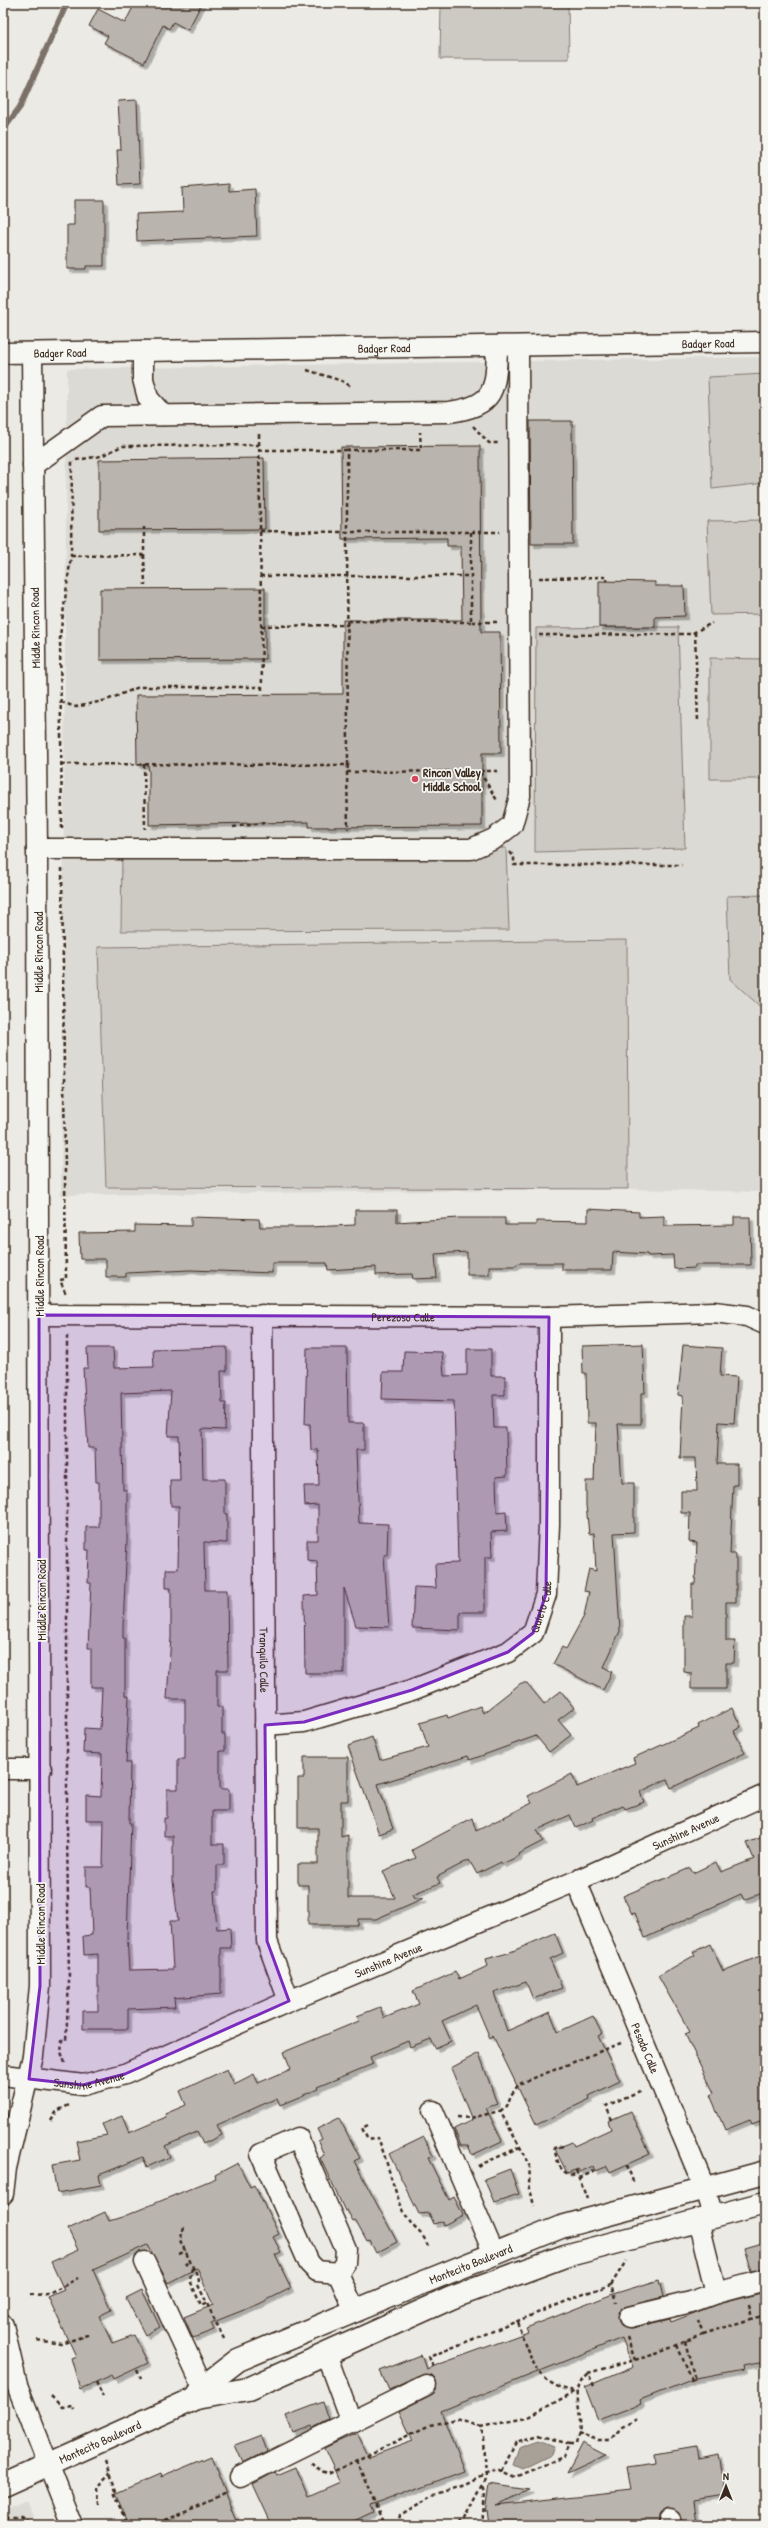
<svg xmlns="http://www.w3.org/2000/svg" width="768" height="2528" viewBox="0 0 768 2528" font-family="'Patrick Hand',sans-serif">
  <defs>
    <filter id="shadow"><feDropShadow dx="3.5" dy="3.5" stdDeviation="0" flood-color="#0004"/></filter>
  </defs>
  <rect width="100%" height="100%" fill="#ebeae5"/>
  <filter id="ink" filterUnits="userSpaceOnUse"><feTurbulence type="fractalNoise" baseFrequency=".025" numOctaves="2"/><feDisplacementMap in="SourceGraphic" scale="8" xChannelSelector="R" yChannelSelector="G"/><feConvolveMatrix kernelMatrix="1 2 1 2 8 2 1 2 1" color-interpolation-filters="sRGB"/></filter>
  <g filter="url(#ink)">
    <g fill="#dcdad4">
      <polygon points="765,357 765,1192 628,1189 61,1195 67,369"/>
      <polygon points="26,2501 37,2525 3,2525 3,2512"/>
    </g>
    <g fill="#cdcac4" stroke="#847a71">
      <polygon points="441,3 568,3 569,59 440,59"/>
      <polygon points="765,374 765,483 712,489 708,377"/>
      <polygon points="765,520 765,614 711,615 707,521"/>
      <polygon points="678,627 685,848 535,852 536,628"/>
      <polygon points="710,658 765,659 765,779 710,779"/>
      <polygon points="506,848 509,930 121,931 122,851"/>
      <polygon points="765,895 765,1011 730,979 727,896"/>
      <polygon points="627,940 628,1189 106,1187 98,947"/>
    </g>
    <polygon fill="#a8a198" stroke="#7c7167" points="539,2440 554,2446 551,2455 522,2469 513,2465 519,2447"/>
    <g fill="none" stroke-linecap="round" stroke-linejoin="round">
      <polyline stroke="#7c7167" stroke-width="6" points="3,130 20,107 67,3"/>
    </g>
    <g fill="#bab4ae" stroke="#3b2a1e" fill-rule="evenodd" filter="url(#shadow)">
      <polygon points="135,3 202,3 188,30 173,22 169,29 163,25 144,63 104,43 108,36 89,26 98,9 125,23"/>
      <polygon points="137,100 140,184 119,185 117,150 121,150 118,101"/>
      <polygon points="229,184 229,191 255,189 257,236 137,241 136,214 183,212 182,188"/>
      <polygon points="74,200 104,200 104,266 86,266 86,269 67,269 67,225 74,225"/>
      <polygon points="530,421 572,421 573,544 531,544"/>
      <polygon points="480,446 481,632 500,632 501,753 482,753 482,826 309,827 309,822 149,825 149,772 148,765 137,765 136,695 343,694 343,620 462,620 461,546 447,546 447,538 342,539 341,447"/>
      <polygon points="264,458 265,529 99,530 99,460"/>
      <polygon points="599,581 655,582 655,586 684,586 685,616 655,617 655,627 599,627"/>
      <polygon points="265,588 265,659 100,660 100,589"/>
      <polygon points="588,1209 639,1212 639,1217 664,1216 664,1226 734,1225 734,1217 750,1217 751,1265 695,1265 695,1268 674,1269 673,1255 648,1256 647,1254 613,1252 612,1270 562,1270 562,1263 519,1263 514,1266 489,1266 489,1275 467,1275 467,1252 435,1254 437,1278 413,1279 412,1274 376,1275 376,1267 328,1270 327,1263 272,1263 272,1273 190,1270 126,1273 126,1277 106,1277 106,1259 80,1259 79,1233 135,1232 135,1225 191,1226 191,1217 259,1219 260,1227 309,1227 355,1225 355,1210 397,1210 397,1222 459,1218 505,1218 505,1225 536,1225 536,1221 588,1222"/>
      <polygon points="643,1344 645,1393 641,1393 641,1424 618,1424 622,1483 634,1483 634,1532 614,1533 620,1631 604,1667 612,1672 603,1690 553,1664 562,1647 566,1649 584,1616 589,1592 584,1591 589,1569 596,1571 594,1533 589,1534 586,1505 586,1481 594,1481 596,1423 587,1423 586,1373 583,1373 582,1346"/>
      <polygon points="683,1345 722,1348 720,1376 737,1377 734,1423 719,1422 717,1464 737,1464 737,1485 733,1485 730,1554 736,1554 736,1602 726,1602 726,1641 735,1641 734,1663 726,1663 726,1689 691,1689 691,1673 684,1672 684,1616 692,1616 692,1584 695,1584 697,1543 689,1542 690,1513 681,1513 681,1491 697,1491 696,1458 680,1458 683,1396 678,1395"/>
      <path d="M227,1347v24h-6l1,32h4l-1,27 -23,-1 1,50h22v35h2v29l-23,-1 1,48h22l1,80h-11v37h5v27h3v17h-5v38h9v22h-17v33h12v21h-7v26h-3l3,38 13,-1 1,20h-10v46l-47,4 1,9 -47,2v20h-45v-18h15v-57l-14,1 -1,-19 9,-1 -2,-48h-4v-20h17l1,-47h-18v-25l15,1 1,-42 -19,-1 1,-25 16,1 2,-42h-11v-39h-3l3,-65h-3l1,-33h-3v-23h13v-45h-3l-1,-34h-7l-5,-80h5l-1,-20h26l1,20 40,-1 -1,-18zM171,1391l-3,45h11l1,44h-10l1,26h8l-1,63h-12v19h5v49l-4,62h18v60h-7v30h-11v29h-3v18h9v45l5,40h-8l3,48 -44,1 -2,-34 4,-113h-2l1,-60h-4l3,-67 -4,-1v-57h-2v-11l4,-87v-50h-4l-2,-97z"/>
      <polygon points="307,1348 347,1348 348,1423 364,1423 364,1450 356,1450 359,1523 388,1524 387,1555 384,1555 389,1627 356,1626 344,1588 344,1673 305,1673 304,1596 318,1595 317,1561 307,1560 307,1540 318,1540 318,1505 305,1506 304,1486 319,1486 318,1450 311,1450 310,1424 305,1424"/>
      <polygon points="467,1349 491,1349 491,1376 505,1376 505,1395 493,1395 494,1428 506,1428 507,1476 496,1477 497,1512 506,1511 507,1531 491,1532 492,1557 485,1557 485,1612 460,1612 460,1630 412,1628 414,1587 436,1588 435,1564 458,1563 454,1401 382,1399 383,1372 403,1372 404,1351 442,1352 444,1376 467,1375"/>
      <polygon points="521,1683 527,1683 544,1704 561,1691 574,1708 558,1720 571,1735 549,1752 536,1736 470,1760 468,1756 378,1784 393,1829 379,1834 348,1746 372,1737 380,1760 428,1747 420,1723 447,1715 448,1718 480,1706 483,1713"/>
      <polygon points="732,1708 741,1727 734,1731 745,1753 671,1788 667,1779 640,1792 644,1802 625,1809 623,1805 592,1818 593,1820 576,1828 570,1815 537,1830 543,1841 518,1854 519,1856 502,1864 501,1862 477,1874 469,1860 437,1877 440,1883 413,1894 415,1898 424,1898 376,1919 358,1919 358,1925 308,1925 308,1885 298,1885 298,1864 318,1864 318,1828 298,1828 298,1778 304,1778 304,1757 348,1757 348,1801 341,1801 341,1837 348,1835 348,1898 395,1898 383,1871 416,1858 412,1850 472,1818 476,1831 532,1803 528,1796 572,1774 577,1787 635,1763 633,1758 699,1728 698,1725"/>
      <polygon points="765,1836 765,1892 744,1900 741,1894 645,1938 635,1913 632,1914 623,1896 690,1868 693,1873 716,1862 721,1872 754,1859 747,1843"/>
      <polygon points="555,1933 563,1953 550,1959 562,1988 533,1999 526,1982 494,1993 507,2031 550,2012 558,2032 593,2016 602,2034 598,2036 620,2081 589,2096 590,2099 536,2125 493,2036 490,2038 476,2005 442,2021 451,2041 435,2048 431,2039 410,2047 408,2041 370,2057 373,2064 317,2087 318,2089 280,2105 277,2098 217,2125 222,2135 203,2144 197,2132 165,2146 170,2157 147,2167 143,2157 99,2175 101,2185 57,2193 52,2165 80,2160 76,2141 107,2135 102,2124 122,2116 129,2133 166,2117 165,2114 186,2105 180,2091 227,2069 234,2084 254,2074 258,2083 291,2069 284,2052 359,2021 357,2016 380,2007 384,2018 419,2004 413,1991 455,1972 459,1979 488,1966 486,1959 508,1953"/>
      <polygon points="710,1944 723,1971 765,1954 765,2119 752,2124 750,2120 725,2130 710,2095 714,2093 685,2034 690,2032 658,1976 695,1955 693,1952"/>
      <polygon points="479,2053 497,2104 486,2108 502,2141 472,2155 468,2145 461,2145 454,2129 472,2120 451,2068"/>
      <polygon points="631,2111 650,2154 610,2172 607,2166 595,2171 593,2166 580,2172 578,2169 567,2173 555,2149 572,2142 574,2146 611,2129 608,2121"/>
      <polygon points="339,2118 360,2158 354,2161 397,2242 376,2253 370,2241 367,2242 355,2220 353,2221 347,2210 345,2211 320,2158 324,2155 318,2141 322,2139 317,2129"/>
      <polygon points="424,2137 433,2156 428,2158 449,2200 454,2197 463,2215 444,2225 443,2221 434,2224 429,2213 419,2214 389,2154"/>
      <polygon points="238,2163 250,2187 254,2185 279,2234 273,2237 281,2252 275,2255 291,2288 259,2304 211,2323 214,2330 193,2338 184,2317 213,2305 197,2268 168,2283 148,2245 93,2270 111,2310 99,2316 112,2343 134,2335 148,2363 114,2379 112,2375 80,2389 71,2358 76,2356 48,2297 64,2290 51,2262 78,2250 68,2229 105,2212 109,2221 122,2217 216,2178 215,2175"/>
      <polygon points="510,2169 519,2194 494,2202 484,2179"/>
      <polygon points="765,2242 765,2269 751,2272 744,2248"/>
      <polygon points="659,2280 663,2297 621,2308 618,2319 621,2325 631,2328 670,2319 671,2322 718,2304 765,2292 765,2362 742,2366 743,2370 691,2380 640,2400 641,2404 598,2420 585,2387 633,2367 622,2338 441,2411 464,2471 370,2506 373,2512 345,2525 272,2525 253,2484 275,2472 277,2475 296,2467 308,2496 340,2482 324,2448 357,2433 369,2457 413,2441 399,2411 431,2395 436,2391 436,2380 432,2375 421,2375 389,2390 380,2371 421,2355 426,2369 528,2332 526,2328 613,2294"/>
      <polygon points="142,2290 160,2327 145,2335 126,2298"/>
      <polygon points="323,2402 329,2420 313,2428 312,2426 293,2433 286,2416"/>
      <polygon points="261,2435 267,2451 243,2463 235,2445"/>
      <polygon points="583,2443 606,2455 567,2473"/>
      <polygon points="696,2447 698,2458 719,2454 726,2495 694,2500 697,2525 682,2525 679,2512 668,2508 659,2515 659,2525 489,2525 487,2509 485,2511 489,2484 530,2490 496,2505 631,2490 627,2467 656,2463 655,2454"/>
      <polygon points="211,2456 239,2525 129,2525 116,2493 160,2474 161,2477"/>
    </g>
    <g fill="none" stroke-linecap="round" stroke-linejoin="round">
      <g stroke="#3b2a1e" stroke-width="23">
        <g id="minor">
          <polyline points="143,351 143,379 148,398 163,415"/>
          <path id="s1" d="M3,353l762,-11"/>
          <path d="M33,465l69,-49 347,-4c47,-6 47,-23 48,-66"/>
          <polyline points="37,849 471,849 494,839 512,825 520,796 518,347"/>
          <path id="s2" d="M39,1315l510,2 165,-5 33,4 18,8"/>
          <path id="s3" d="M262,1315l5,626 22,60"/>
          <path id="s4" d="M265,1725l39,-3 108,-32 96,-38 25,-19 13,-39 3,-70v-207"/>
          <polyline points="3,1769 41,1769"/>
          <path id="s5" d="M576,1881l129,308 8,27"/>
          <path id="s6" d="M3,2075l80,10 42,-11 164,-73 287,-120 189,-86"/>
          <polyline points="433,2111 494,2254"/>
          <polygon points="298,2138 346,2249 345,2263 338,2273 317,2271 309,2263 261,2154"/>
          <polyline points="3,2194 6,2168 33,2056 40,1986 37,849 32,353"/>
          <polyline points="698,2220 716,2293 765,2280"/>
          <polyline points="145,2262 203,2387"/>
          <polyline points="338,2273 355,2311"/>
          <polyline points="629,2317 691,2302 716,2293"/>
          <polyline points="3,2325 17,2385 72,2525"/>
          <polyline points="351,2422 426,2385"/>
          <polyline points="240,2477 351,2422 326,2354"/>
          <polyline points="670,2519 671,2525"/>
        </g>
      </g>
      <g stroke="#3b2a1e" stroke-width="25">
        <g id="major">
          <path id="s7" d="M196,2398l7,-11 35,-27 179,-75 144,-58 204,-55"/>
          <path id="s8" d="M3,2485l193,-87 52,-9 203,-91 114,-42 200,-53"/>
        </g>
      </g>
      <g stroke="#3b2a1e" stroke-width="2.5" stroke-dasharray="4 3" stroke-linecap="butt">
        <polyline points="307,370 342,381 352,387"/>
        <polyline points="473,426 489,443 499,443"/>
        <polyline points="259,434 262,691"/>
        <polyline points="259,450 347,450"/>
        <polyline points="76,460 101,456 122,446 259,445"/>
        <polyline points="260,531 347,532 347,450 421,450 420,432"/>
        <polyline points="471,532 471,622 500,622"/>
        <polyline points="144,555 145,585"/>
        <polyline points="71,556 144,555 144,527"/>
        <polyline points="260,576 471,576"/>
        <polyline points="539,578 607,577 607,581"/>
        <polyline points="348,621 471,622"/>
        <polyline points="261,626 348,625"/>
        <polyline points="695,632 698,722"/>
        <polyline points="539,635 691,634 712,623"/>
        <polyline points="61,702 76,707 107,700 139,687 262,687"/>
        <polyline points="61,764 348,765 347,772 501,771"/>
        <polyline points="144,764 145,829"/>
        <polyline points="348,765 347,532 500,532"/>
        <polyline points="347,772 348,829"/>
        <polyline points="480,772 498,802"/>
        <polyline points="233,827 264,823"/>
        <polyline points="62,829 60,636 71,556 72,461"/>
        <polyline points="510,852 514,857 514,865 682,865"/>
        <polyline points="62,868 66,1279 60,1280 66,1294"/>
        <polyline points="65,2063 61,2052 62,2041 66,2041 69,1981 67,1831 67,1335"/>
        <polyline points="500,2111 507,2106 511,2095 519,2084 621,2043"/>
        <polyline points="457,2117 471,2118 500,2111 530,2165 529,2184 534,2206"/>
        <polyline points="764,2119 765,2121"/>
        <polyline points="612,2120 606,2106 642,2090"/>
        <polyline points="51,2121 57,2111 71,2104"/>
        <path d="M368,2125l-6,3 6,12 10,-2c11,26 16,60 32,84 8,11 12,9 18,24"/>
        <path d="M563,2146l-9,2c4,15 6,29 24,26"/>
        <polyline points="627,2165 634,2184"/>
        <polyline points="478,2166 520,2147"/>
        <polyline points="576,2170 587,2199"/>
        <polyline points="579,2178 593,2172 591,2167"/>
        <polyline points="184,2227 180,2240 199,2280 198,2285 225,2341"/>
        <polyline points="179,2254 186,2251"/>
        <polyline points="185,2265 190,2262"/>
        <polyline points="192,2268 190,2280 201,2306 207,2303"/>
        <polyline points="611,2285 626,2261"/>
        <polyline points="30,2295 49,2294 78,2278"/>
        <polyline points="749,2304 752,2319"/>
        <path d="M517,2322c13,33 18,65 59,69"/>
        <polyline points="703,2334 765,2315"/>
        <polyline points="627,2337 635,2360"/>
        <polyline points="37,2340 61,2344 90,2334"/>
        <polyline points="686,2341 696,2381"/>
        <polyline points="677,2345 693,2383"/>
        <polyline points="433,2367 429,2357 589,2292 611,2285 616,2303"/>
        <polyline points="137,2370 141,2379"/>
        <polyline points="96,2382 103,2397"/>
        <polyline points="594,2386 588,2373 656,2354 703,2334 698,2321"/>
        <polyline points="51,2396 62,2407 73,2406 74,2409"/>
        <polyline points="480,2427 526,2418 576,2391"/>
        <polyline points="578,2433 598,2440 609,2440 621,2427 636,2419"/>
        <path d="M569,2444h7c2,-7 4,-15 4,-22 0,-18 -9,-35 8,-49"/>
        <polyline points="356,2460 384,2525"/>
        <polyline points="106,2461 116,2491 114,2492 128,2525"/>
        <polyline points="312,2463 321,2472 328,2474 430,2425 457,2419 480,2427 484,2437 486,2479 465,2519 455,2525"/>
        <polyline points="98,2505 97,2487 110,2473"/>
        <polyline points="107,2524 116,2525"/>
        <polyline points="9,2525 6,2518 21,2518 31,2525"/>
        <polyline points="151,2525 204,2505 226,2492"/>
        <polyline points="398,2525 400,2515 437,2493 465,2484 486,2473 499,2470 515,2477 563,2457 569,2444 539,2435 516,2442 502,2471"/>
        <polyline points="482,2525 485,2492 483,2485"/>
      </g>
      <use href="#minor" stroke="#f6f6f2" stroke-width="20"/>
      <use href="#major" stroke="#f6f6f2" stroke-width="22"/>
    </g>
  </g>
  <path fill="#7b2cbf" fill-opacity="0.2" stroke="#7b2cbf" stroke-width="3" stroke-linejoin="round" d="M39,1315l510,2 -3,277 -13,39 -25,19 -96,38 -108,32 -39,3 2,216 22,60 -164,73 -42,11 -54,-6 11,-93z"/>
  <circle fill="#d1495b" stroke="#f6f6f2" stroke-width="1.5" cx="415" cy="779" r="4"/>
  <g text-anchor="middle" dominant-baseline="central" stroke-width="3.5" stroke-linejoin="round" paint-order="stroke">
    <g font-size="12" fill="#3b2a1e" stroke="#f6f6f2">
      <text stroke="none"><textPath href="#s1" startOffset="705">Badger Road</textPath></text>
      <text stroke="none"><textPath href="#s1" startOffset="381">Badger Road</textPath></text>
      <text stroke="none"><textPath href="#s1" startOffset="57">Badger Road</textPath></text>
      <text transform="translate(35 628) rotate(-91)">Middle Rincon Road</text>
      <text transform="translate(38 952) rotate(-90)">Middle Rincon Road</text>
      <text transform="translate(39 1276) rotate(-90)">Middle Rincon Road</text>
      <text stroke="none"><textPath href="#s2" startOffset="364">Perezoso Calle</textPath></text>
      <text transform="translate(41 1600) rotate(-90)">Middle Rincon Road</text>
      <text stroke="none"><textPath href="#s4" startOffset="314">Quieto Calle</textPath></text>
      <text stroke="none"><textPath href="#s3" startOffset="345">Tranquilo Calle</textPath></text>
      <text stroke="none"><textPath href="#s6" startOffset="735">Sunshine Avenue</textPath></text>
      <text transform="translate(40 1924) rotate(-90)">Middle Rincon Road</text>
      <text stroke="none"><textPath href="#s6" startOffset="411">Sunshine Avenue</textPath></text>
      <text stroke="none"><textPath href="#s5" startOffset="181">Pesado Calle</textPath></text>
      <text stroke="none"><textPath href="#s6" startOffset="87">Sunshine Avenue</textPath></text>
      <text stroke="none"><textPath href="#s7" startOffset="309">Montecito Boulevard</textPath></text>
      <text stroke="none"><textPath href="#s8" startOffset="106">Montecito Boulevard</textPath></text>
    </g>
    <g font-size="12" font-weight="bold" fill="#3b2a1e" stroke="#f6f6f2" text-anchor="start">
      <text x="423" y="772">Rincon Valley<tspan x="423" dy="14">Middle School</tspan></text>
    </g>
  </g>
  <rect width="768" height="2528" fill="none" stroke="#f6f6f2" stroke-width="16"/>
  <rect x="8" y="8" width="752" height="2512" fill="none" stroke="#3b2a1e" stroke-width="1.5" filter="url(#ink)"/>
  <g transform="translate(726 2486)" stroke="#f6f6f2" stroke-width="3" paint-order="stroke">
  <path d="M0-3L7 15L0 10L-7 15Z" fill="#3b2a1e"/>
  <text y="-6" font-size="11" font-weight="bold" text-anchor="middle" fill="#3b2a1e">N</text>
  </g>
</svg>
